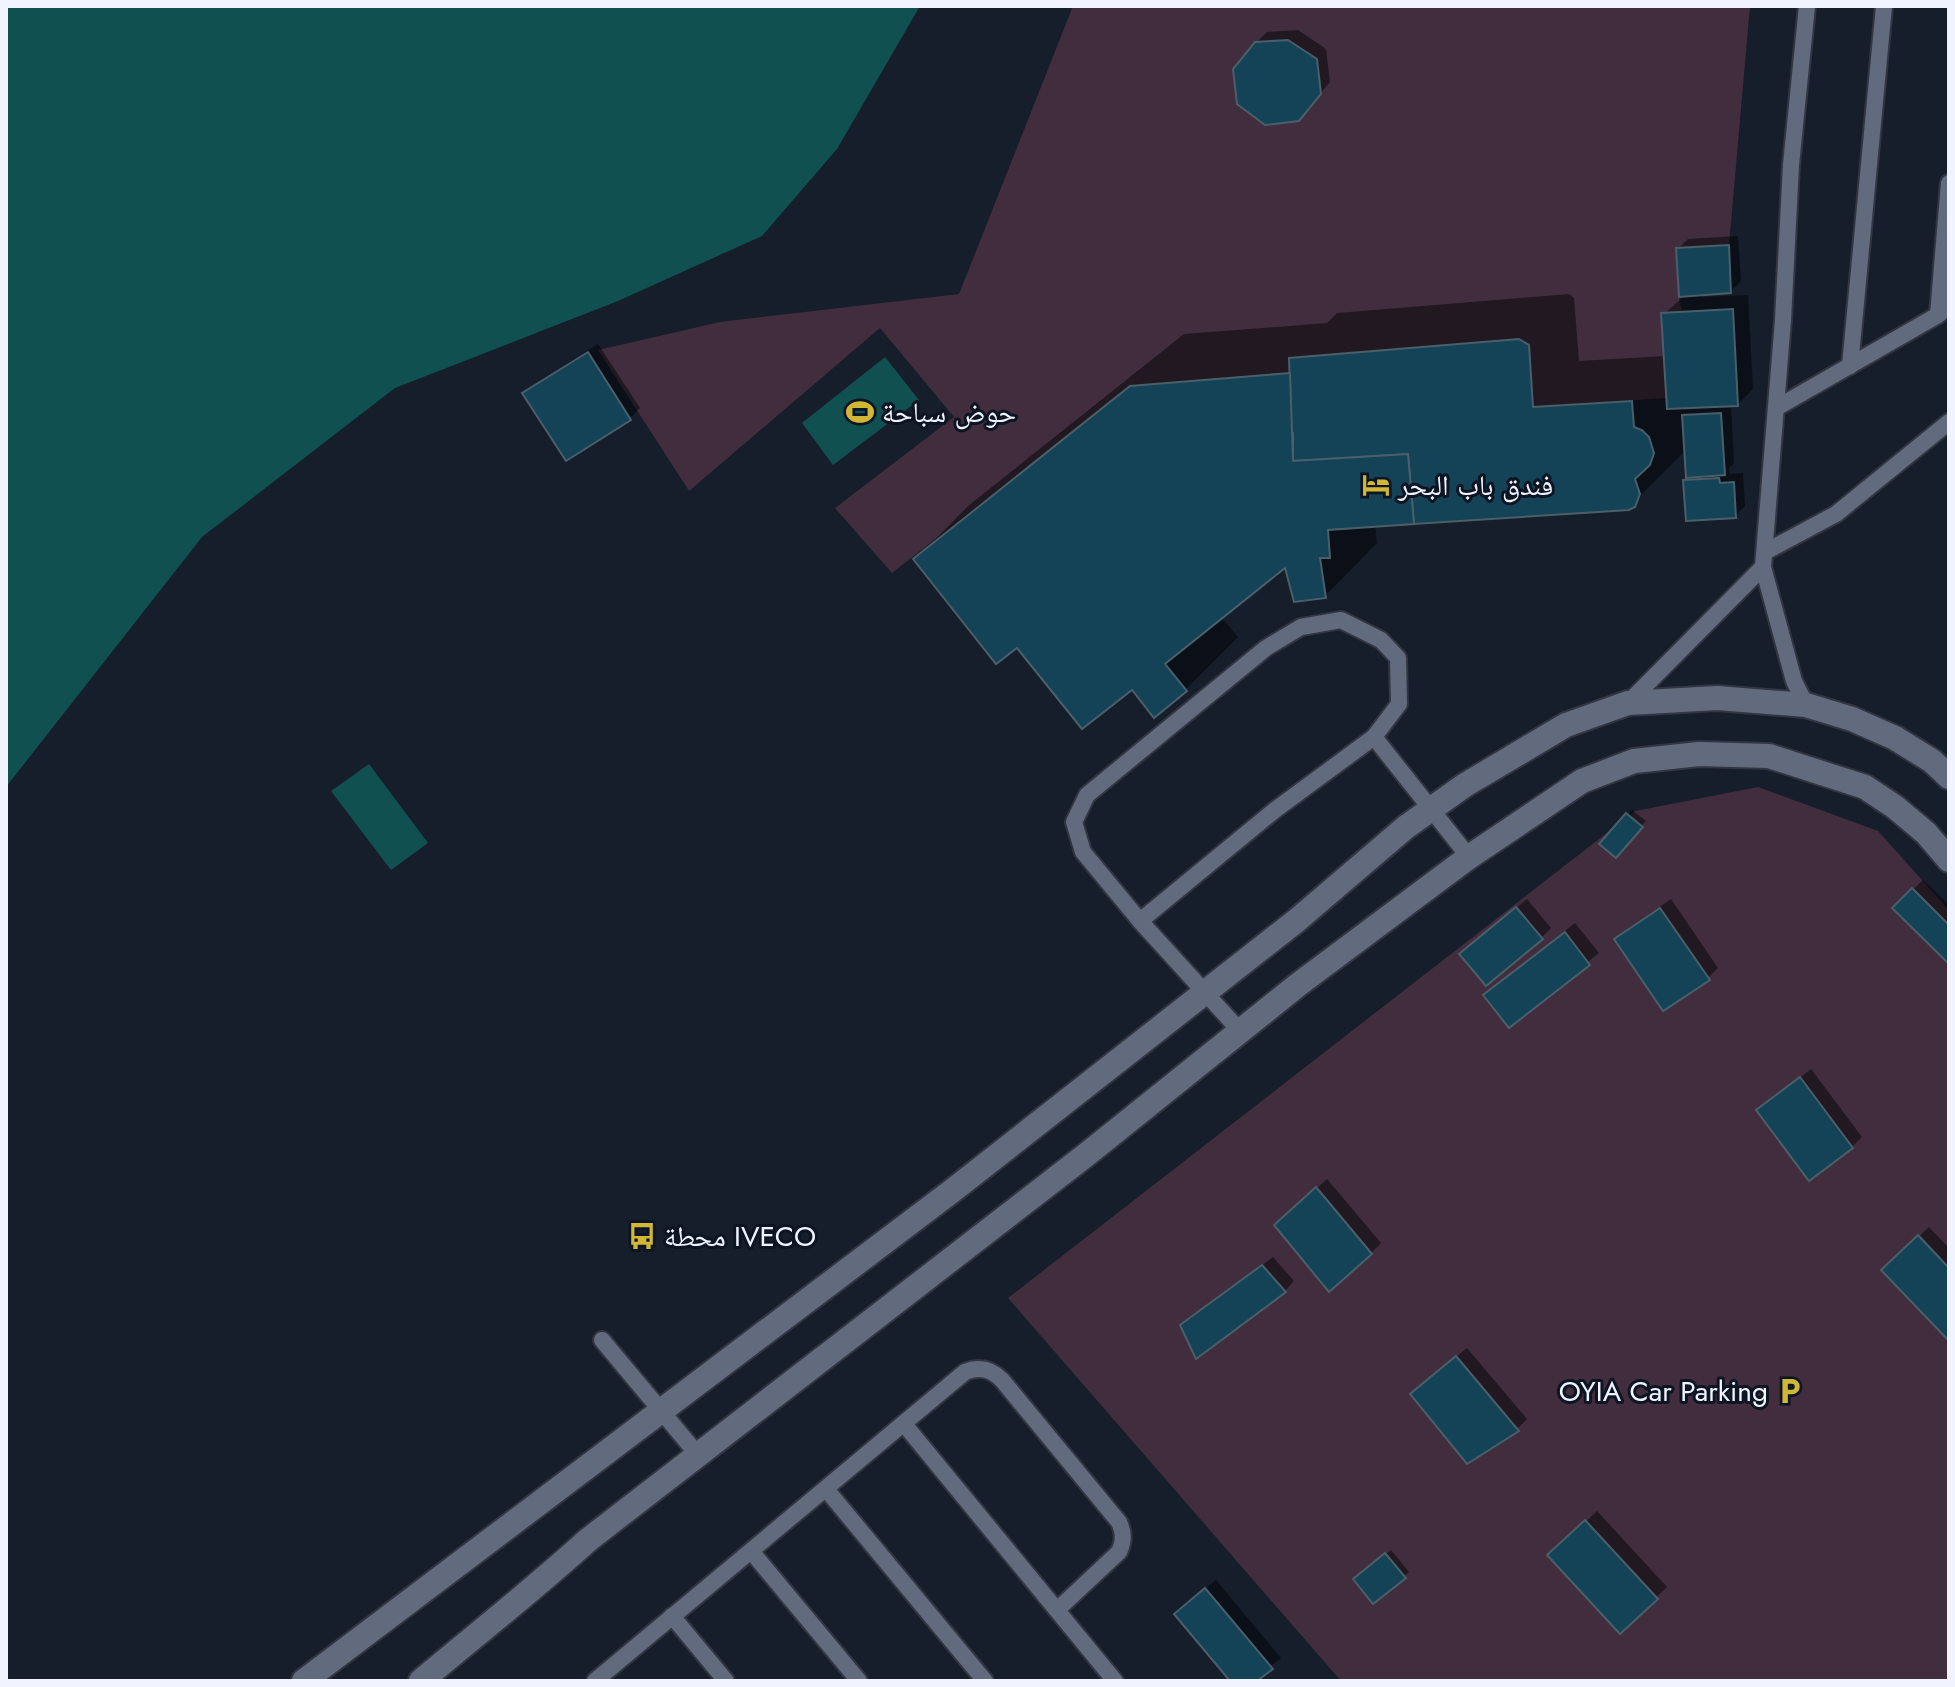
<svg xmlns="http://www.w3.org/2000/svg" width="1955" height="1687" viewBox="0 0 1955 1687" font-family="Jost,'Noto Naskh Arabic',sans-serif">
  <rect width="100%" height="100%" fill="#161d2b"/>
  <g fill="#412d3e">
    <polygon points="1073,6 1750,6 1729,245 1679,297 1682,312 1662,313 1666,398 1533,407 1521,339 1289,358 1290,373 1130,386 892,573 835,508 954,417 880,328 689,491 598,350 720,322 959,294"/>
    <polygon points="1758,787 1878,831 1949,910 1949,1681 1341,1681 1008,1298 1635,811"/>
  </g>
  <g fill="#115051">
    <polygon points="6,6 920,6 837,149 762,236 618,301 395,388 202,537 6,787"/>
    <polygon points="885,357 919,400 833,465 802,423"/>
    <polygon points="369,764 428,843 391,870 331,791"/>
  </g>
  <g fill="#0007">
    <polygon points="1298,30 1326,49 1330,82 1298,120 1256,43 1267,32"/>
    <polygon points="1738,236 1741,281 1731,291 1702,293 1702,297 1748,295 1753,389 1738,404 1731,404 1734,463 1729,468 1730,474 1743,473 1745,506 1735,516 1685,481 1688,478 1686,450 1628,508 1375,525 1377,543 1325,596 1286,565 1221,617 1238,637 1186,689 1155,715 1132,687 1017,645 916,559 968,506 1184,334 1327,323 1337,313 1569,294 1574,298 1579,361 1666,356 1664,314 1682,298 1678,249 1688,239"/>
    <polygon points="598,344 640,408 630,418 525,394 535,384"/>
    <polygon points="1632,810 1646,821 1620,851 1602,844"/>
    <polygon points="1923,880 1949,905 1949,961 1894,908"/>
    <polygon points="1527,899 1551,928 1541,938 1472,944"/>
    <polygon points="1671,899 1718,968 1708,978 1617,939 1627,929"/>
    <polygon points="1575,923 1599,953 1509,1025 1496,985"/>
    <polygon points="1811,1069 1862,1137 1852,1147 1758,1110"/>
    <polygon points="1327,1179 1381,1243 1371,1253 1287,1215"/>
    <polygon points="1929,1227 1949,1248 1949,1338 1884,1270"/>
    <polygon points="1273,1257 1294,1281 1285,1291 1183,1325"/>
    <polygon points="1467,1348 1527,1419 1517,1429 1423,1384"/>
    <polygon points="1597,1511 1667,1587 1620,1631 1560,1546"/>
    <polygon points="1391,1550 1409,1572 1404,1576 1360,1575"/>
    <polygon points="1216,1580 1281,1658 1254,1681 1233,1681 1186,1604"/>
  </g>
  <g fill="#144256" stroke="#4a5f69" stroke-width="2">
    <polygon points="1288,40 1317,59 1321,94 1299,121 1265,125 1237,104 1233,69 1255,42"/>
    <polygon points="1729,245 1731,293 1679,297 1676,248"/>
    <polygon points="1733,309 1738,406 1667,409 1661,313"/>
    <polygon points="1519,339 1529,345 1533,407 1632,401 1634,427 1642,430 1649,437 1654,453 1650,465 1635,479 1640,494 1635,507 1629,510 1414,524 1408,454 1293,461 1293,433 1280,426 1274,416 1274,402 1277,395 1290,386 1289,358"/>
    <polygon points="588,352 631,420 566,461 522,393"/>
    <polygon points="1290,373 1293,461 1408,454 1414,524 1328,530 1330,558 1320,558 1326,598 1294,602 1285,568 1165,664 1187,691 1154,718 1132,690 1082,729 1017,648 996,664 913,559 1130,386"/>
    <polygon points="1721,413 1725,475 1686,478 1682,415"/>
    <polygon points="1719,478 1720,483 1734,482 1736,518 1686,521 1683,480"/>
    <polygon points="1626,813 1643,827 1616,858 1599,844"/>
    <polygon points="1912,888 1949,925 1949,964 1892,908"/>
    <polygon points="1516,907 1543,939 1486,986 1459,954"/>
    <polygon points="1660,908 1710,980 1663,1011 1614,939"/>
    <polygon points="1565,932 1590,965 1509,1028 1483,995"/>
    <polygon points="1800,1077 1853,1148 1809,1181 1756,1110"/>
    <polygon points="1316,1187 1372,1254 1329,1292 1274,1225"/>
    <polygon points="1918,1235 1949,1268 1949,1341 1881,1270"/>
    <polygon points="1262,1265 1286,1292 1196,1359 1180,1325"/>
    <polygon points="1456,1356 1519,1431 1467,1464 1410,1394"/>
    <polygon points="1585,1520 1658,1599 1620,1634 1547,1555"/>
    <polygon points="1385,1553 1406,1578 1373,1604 1353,1579"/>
    <polygon points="1205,1588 1273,1669 1257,1681 1230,1681 1174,1614"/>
  </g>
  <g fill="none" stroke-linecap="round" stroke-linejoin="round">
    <g stroke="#323642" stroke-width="20">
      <g id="lane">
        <polyline points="1938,315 1949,183"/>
        <polyline points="1850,366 1884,6"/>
        <polyline points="1776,408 1938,315 1949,304"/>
        <polyline points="1765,552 1836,514 1949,422"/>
        <polyline points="1628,703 1763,567"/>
        <polyline points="1806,705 1794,681 1763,567 1783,320 1791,165 1807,6"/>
        <polyline points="1374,737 1469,857"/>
        <polyline points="1140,921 1275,810 1374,737 1399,704 1398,658 1381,640 1341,620 1301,627 1266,648 1087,795 1074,822 1083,852 1140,921 1241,1032"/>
        <polyline points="602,1340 698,1455"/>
        <polyline points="904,1424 1115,1681"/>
        <polyline points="826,1489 985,1681"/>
        <polyline points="751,1551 859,1681"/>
        <polyline points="672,1616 726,1681"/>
        <path d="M595,1681l370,-309c15,-6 26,-3 37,8l117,142c5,11 5,19 0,30l-62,58"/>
      </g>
    </g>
    <g stroke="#323642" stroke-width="28">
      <g id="street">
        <polyline points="304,1681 952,1191 1296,921 1406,827 1465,785 1566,725 1628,703 1717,698 1806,705 1852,719 1895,738 1932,761 1949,777"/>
        <path d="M421,1681c56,-47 113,-92 167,-141l498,-385 213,-171 170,-127 113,-76 52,-20 65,-7 70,2 96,31 30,20 31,26 23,27"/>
      </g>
    </g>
    <use href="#lane" stroke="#626b7d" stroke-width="16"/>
    <use href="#street" stroke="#626b7d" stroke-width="24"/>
  </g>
  <defs>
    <g id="stadium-bare" transform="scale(2.16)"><path d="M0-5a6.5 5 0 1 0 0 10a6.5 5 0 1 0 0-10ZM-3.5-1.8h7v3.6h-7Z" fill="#d1b736" stroke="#0d1422" stroke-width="2.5" paint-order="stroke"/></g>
    <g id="hotel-bare" transform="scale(2.16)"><path d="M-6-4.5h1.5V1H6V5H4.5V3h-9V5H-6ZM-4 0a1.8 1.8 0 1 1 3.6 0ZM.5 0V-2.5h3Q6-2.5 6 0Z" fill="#d1b736" stroke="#0d1422" stroke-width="2.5" paint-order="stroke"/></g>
    <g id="bus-bare" transform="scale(2.16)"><path d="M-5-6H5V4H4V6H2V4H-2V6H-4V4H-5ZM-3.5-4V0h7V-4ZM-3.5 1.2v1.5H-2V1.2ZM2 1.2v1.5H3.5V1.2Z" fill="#d1b736" stroke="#0d1422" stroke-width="2.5" paint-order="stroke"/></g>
    <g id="parking-bare" transform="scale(2.16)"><path d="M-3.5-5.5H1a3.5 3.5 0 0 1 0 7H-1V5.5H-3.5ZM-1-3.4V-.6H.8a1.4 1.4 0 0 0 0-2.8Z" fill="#d1b736" stroke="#0d1422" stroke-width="2.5" paint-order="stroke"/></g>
  </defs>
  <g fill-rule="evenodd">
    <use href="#stadium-bare" x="860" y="412"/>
    <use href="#hotel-bare" x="1376" y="485"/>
    <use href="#bus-bare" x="642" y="1236"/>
    <use href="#parking-bare" x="1790" y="1391"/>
  </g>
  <g text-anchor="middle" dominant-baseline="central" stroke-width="6" stroke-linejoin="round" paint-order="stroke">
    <g font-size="28" fill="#eff4ff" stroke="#0d1422" text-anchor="start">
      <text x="882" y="412">حوض سباحة</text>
      <text x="1398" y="485">فندق باب البحر</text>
      <text x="664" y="1236">محطة IVECO</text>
      <text x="1768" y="1391" text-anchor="end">OYIA Car Parking</text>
    </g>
  </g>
  <rect width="1955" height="1687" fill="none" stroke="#eff4ff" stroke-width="16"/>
</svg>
